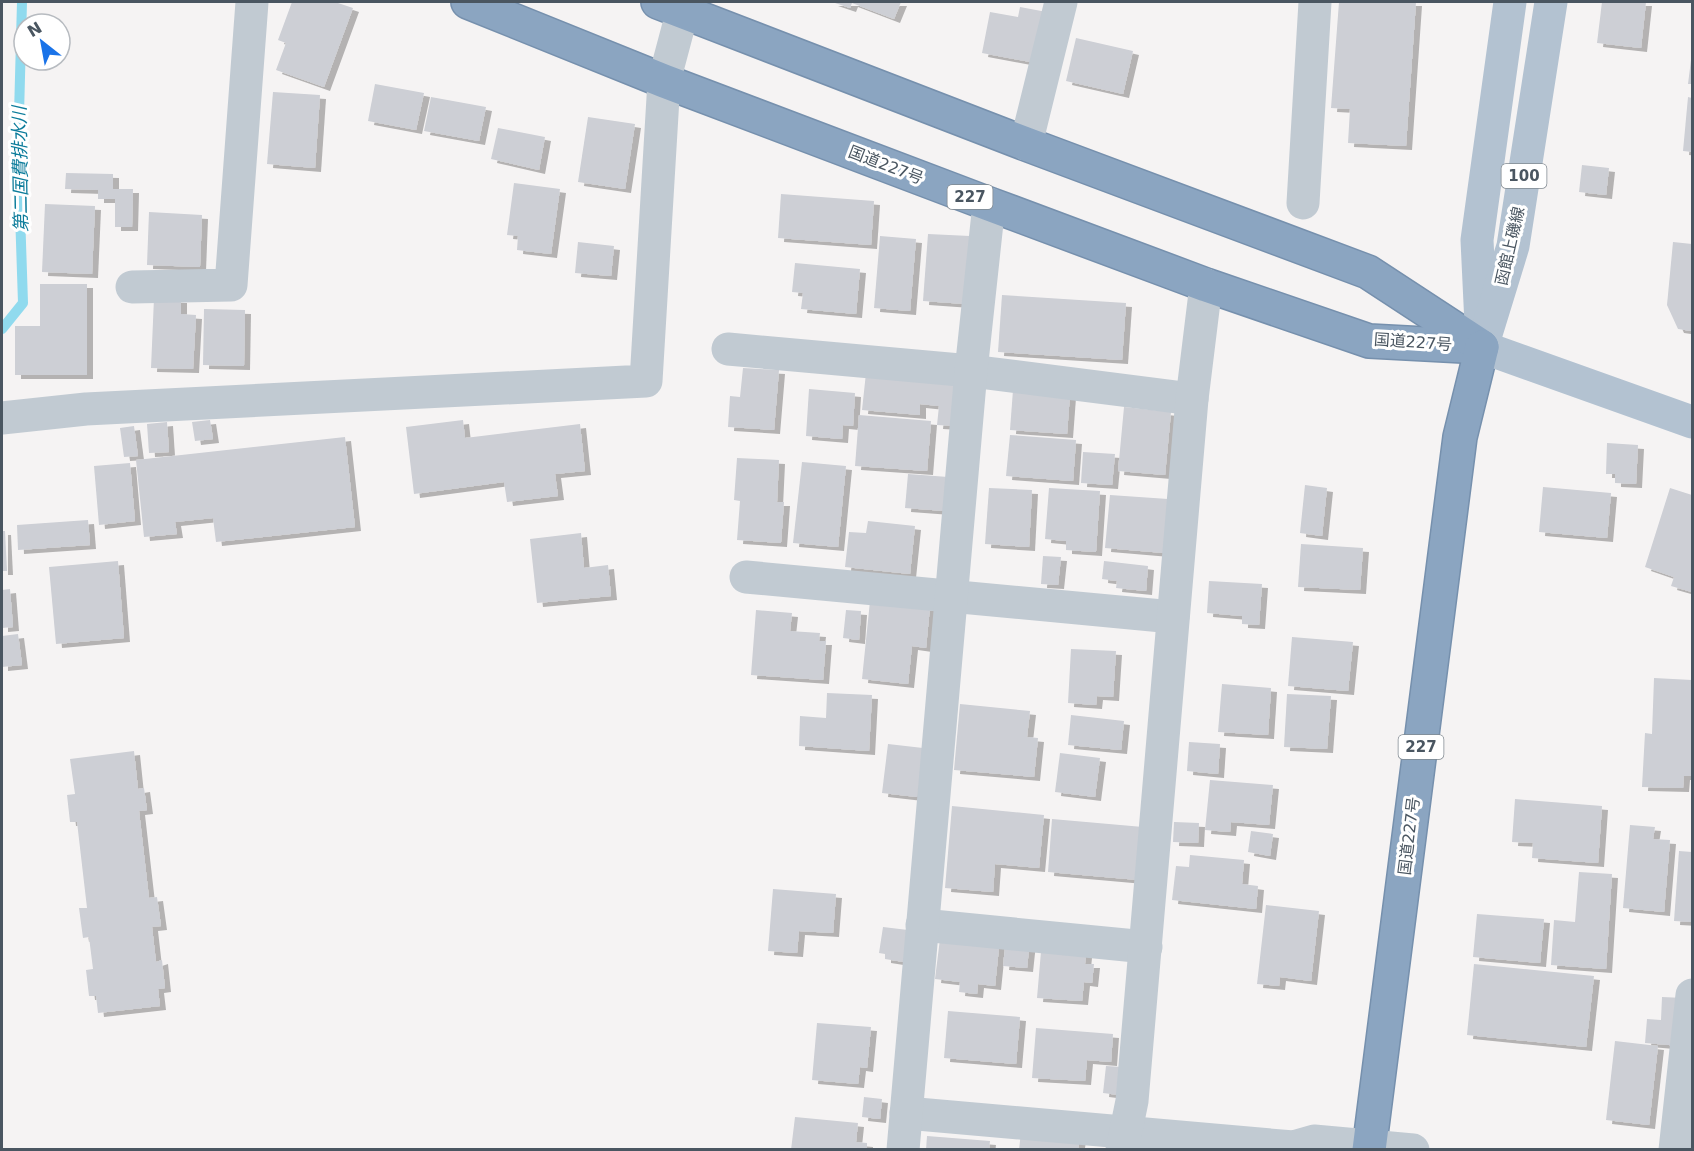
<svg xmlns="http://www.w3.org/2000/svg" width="1694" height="1151" viewBox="0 0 1694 1151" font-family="'DejaVu Sans','Noto Sans JP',sans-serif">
  <defs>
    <filter id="shadow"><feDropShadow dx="6" dy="4" stdDeviation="0" flood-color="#0004"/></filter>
  </defs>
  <rect width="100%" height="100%" fill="#f5f3f3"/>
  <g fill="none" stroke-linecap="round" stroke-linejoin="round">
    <polyline stroke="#90daee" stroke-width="10" points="2,329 23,303 18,152 22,2"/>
  </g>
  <g fill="#cdcfd5" filter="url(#shadow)">
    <polygon points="292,2 335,2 353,8 324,87 276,70 286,43 278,40"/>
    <polygon points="832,2 901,2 894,19 852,3 850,8"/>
    <polygon points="1339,2 1416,2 1406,146 1348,143 1350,109 1331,108"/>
    <polygon points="1602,2 1646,2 1641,48 1597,43"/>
    <polygon points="1020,7 1052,13 1041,64 982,53 990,12 1018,17"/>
    <polygon points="1076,38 1133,51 1123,94 1066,81"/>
    <polygon points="1691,60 1692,60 1692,84 1688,84"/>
    <polygon points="375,84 424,93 416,130 368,121"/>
    <polygon points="273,92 320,95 315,168 267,164"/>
    <polygon points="431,97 486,107 479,141 424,131"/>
    <polygon points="1688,97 1692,98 1692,152 1683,151"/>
    <polygon points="588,117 635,124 625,189 578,182"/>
    <polygon points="498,128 545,137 539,170 491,159"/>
    <polygon points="1582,165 1609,168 1606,195 1579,192"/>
    <polygon points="66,173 113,174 113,189 133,189 132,227 115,227 115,199 98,199 98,190 65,189"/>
    <polygon points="514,183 560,189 551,254 517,250 518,236 507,235"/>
    <polygon points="781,194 874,201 871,245 778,238"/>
    <polygon points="45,204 95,206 92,274 42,272"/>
    <polygon points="149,212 202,215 200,267 147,265"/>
    <polygon points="928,234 970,236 965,304 923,301"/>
    <polygon points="880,236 916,239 910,311 874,308"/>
    <polygon points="578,242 614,246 611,276 575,273"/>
    <polygon points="1673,242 1692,244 1692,331 1678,329 1667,305"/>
    <polygon points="795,263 860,269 856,314 801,309 803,293 792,292"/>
    <polygon points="40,284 87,284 87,375 15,375 15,326 40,326"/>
    <polygon points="1002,295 1126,303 1122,360 998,352"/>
    <polygon points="154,298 181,299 181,314 196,315 193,369 151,368"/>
    <polygon points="204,309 245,310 244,366 203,365"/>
    <polygon points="743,368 779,370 774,430 728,427 730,396 740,397"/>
    <polygon points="866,373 959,382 954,426 937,425 939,406 920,404 920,415 862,410"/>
    <polygon points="809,389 855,393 853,426 843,425 842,439 806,436"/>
    <polygon points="1013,390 1070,394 1067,434 1010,430"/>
    <polygon points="1124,407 1171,412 1165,475 1118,471"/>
    <polygon points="859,415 931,421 927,471 855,466"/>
    <polygon points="210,420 213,439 195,441 192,422"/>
    <polygon points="463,420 465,438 580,424 585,471 555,474 558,496 507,502 504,482 414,494 406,427"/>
    <polygon points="167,422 169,452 149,453 147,424"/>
    <polygon points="134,426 138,456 124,457 120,428"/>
    <polygon points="1010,435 1076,440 1073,481 1006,476"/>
    <polygon points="345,437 355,527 216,542 213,518 175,522 177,534 144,537 136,460"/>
    <polygon points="1607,443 1638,445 1636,484 1615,483 1615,474 1606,474"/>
    <polygon points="1083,452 1115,454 1112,485 1081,483"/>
    <polygon points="737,458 779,460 777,502 784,502 781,543 737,540 740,501 734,500"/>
    <polygon points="802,462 846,466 838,547 793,543"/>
    <polygon points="130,463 135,521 99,525 94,466"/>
    <polygon points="908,474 948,477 945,511 905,508"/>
    <polygon points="1305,485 1327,488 1322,536 1300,533"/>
    <polygon points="1543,487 1611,493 1607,538 1539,532"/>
    <polygon points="989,488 1032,490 1029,547 985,544"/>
    <polygon points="1049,488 1100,491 1096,552 1066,550 1066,541 1045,539"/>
    <polygon points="1670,488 1692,495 1692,592 1671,586 1674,577 1645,567"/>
    <polygon points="1110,495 1168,499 1164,553 1105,548"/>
    <polygon points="88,520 90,545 18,550 17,525"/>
    <polygon points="868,521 915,526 910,574 845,567 849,532 866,533"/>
    <polygon points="2,531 5,531 7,571 2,571"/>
    <polygon points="581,533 584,568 608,565 611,596 537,603 530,539"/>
    <polygon points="1301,544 1363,548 1360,590 1298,587"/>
    <polygon points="1043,556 1061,557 1058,585 1041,584"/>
    <polygon points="118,561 124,638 56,644 49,567"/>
    <polygon points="1104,561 1148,566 1146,591 1116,588 1117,581 1102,579"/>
    <polygon points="1209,581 1262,584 1259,625 1242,624 1242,616 1207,613"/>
    <polygon points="10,589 13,627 2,628 2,590"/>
    <polygon points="870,601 930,607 926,648 912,646 908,684 862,679"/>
    <polygon points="756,610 792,613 790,631 820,633 819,641 826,641 823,680 751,675"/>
    <polygon points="846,610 861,611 859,640 843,638"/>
    <polygon points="18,634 22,665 2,667 2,636"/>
    <polygon points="1292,637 1353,642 1348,691 1288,686"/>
    <polygon points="1071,649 1116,651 1113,697 1097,696 1096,705 1068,703"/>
    <polygon points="1654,678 1692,680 1692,776 1684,776 1683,788 1642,787 1645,733 1652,734"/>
    <polygon points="1222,684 1271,688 1268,735 1218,732"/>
    <polygon points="827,693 872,695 869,751 799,746 800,716 826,718"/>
    <polygon points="1287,694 1331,696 1327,749 1284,747"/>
    <polygon points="960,704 1030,711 1027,737 1038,738 1034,777 954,770"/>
    <polygon points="1071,715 1124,721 1121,750 1068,745"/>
    <polygon points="1189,742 1220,744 1218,774 1187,771"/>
    <polygon points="888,744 923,748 917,797 882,793"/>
    <polygon points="134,751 138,789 144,788 147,810 139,811 149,898 157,897 161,926 152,927 156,962 162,960 165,988 158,989 160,1006 98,1013 96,996 89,996 86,970 93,969 89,937 83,938 79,908 87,908 77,822 70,822 67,795 75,794 70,759"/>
    <polygon points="1060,753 1100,758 1095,797 1055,792"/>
    <polygon points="1210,780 1273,785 1269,825 1231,822 1230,832 1205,830"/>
    <polygon points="1515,799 1602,806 1598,863 1532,858 1533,843 1512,842"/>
    <polygon points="952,806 1044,815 1039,868 995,864 993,892 945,888"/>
    <polygon points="1052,819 1143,827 1138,880 1048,872"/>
    <polygon points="1174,822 1199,823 1198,843 1173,842"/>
    <polygon points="1630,825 1655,827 1653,839 1670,840 1664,912 1623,908"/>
    <polygon points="1251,831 1273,834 1270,856 1248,852"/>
    <polygon points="1679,851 1692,852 1692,922 1674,921"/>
    <polygon points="1190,855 1244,860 1242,884 1258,886 1256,909 1172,900 1176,866 1189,867"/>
    <polygon points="1579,872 1612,874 1606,969 1551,965 1554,920 1575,922"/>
    <polygon points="773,889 836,894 833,933 799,931 797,953 768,951"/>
    <polygon points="1266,905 1319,911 1311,981 1280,977 1279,986 1257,984"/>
    <polygon points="1477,914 1544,919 1540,963 1473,957"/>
    <polygon points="883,927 908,930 904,962 885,959 885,954 879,953"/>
    <polygon points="941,931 1000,938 995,986 978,984 977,994 959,992 960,982 935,979"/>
    <polygon points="1006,939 1030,940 1027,968 1003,966"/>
    <polygon points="1042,940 1087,944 1085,964 1094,964 1092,983 1084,982 1082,1001 1037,998"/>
    <polygon points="1474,964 1594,976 1586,1047 1467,1035"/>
    <polygon points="1662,997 1684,998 1680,1046 1645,1043 1647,1019 1661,1020"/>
    <polygon points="948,1011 1020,1017 1016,1064 944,1058"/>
    <polygon points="817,1023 871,1027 867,1068 860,1067 858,1084 812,1080"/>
    <polygon points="1036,1028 1113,1034 1111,1062 1087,1060 1085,1081 1032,1078"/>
    <polygon points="1615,1041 1658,1046 1649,1125 1606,1120"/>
    <polygon points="1106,1066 1122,1067 1119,1095 1103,1093"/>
    <polygon points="864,1097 882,1099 880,1119 862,1117"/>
    <polygon points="795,1117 858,1123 856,1142 867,1143 867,1150 791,1150"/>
    <polygon points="1021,1132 1080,1138 1078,1150 1019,1150"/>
    <polygon points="927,1136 990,1141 989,1150 926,1150"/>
  </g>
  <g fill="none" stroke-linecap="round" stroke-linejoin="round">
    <g stroke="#7690ad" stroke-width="36">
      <g id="highway">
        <polyline points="468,2 664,81 989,204 1206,285 1369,341 1482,347"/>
        <polyline points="658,2 1026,144 1368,272 1481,346"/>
        <polyline points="1369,1150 1460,437 1482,347"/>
      </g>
    </g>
    <g stroke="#c1cad2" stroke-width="33">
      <polyline points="1026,144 1061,2"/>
      <polyline points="1303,203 1315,2"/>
      <polyline points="132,287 231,285 252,2"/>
      <polyline points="728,349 971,371 1192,399"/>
      <polyline points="2,418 86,409 646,381 664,81 685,2"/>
      <polyline points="746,577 1173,617"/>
      <polyline points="922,925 1146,947"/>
      <polyline points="906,1113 1293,1147 1314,1141 1413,1150"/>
      <polyline points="903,1150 971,371 989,204"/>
      <polyline points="1122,1150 1132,1101 1192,399 1206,285"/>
      <polyline points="1675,1150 1692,995"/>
    </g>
    <g stroke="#b3c2d1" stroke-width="33">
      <polyline points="1481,324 1477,240 1510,2"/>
      <polyline points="1482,347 1513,246 1551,2"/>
      <polyline points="1482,347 1692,422"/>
    </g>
    <use href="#highway" stroke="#8ba5c1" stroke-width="33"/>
  </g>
  <g text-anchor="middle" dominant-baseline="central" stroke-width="6" stroke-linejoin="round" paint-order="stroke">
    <g fill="#fff" stroke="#808990" stroke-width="1.5">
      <rect x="1501.5" y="164" width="45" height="24" rx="4.5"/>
      <rect x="947.5" y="185" width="45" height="24" rx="4.5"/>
      <rect x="1398.5" y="735" width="45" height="24" rx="4.5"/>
    </g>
    <g font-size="15" font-weight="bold" fill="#4a5661">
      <text x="1524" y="176">100</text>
      <text x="970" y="197">227</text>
      <text x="1421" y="747">227</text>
    </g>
    <g font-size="16" fill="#4a5661" stroke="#fff">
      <text transform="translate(886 165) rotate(21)">国道227号</text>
      <text transform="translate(1510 246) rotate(-77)">函館上磯線</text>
      <text transform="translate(1413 342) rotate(4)">国道227号</text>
      <text transform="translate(1409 836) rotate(-83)">国道227号</text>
    </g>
    <g font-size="18" font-style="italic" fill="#0c7c9b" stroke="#fff">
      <text transform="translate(20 169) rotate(-91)">第二国費排水川</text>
    </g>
  </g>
  <rect width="1694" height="1151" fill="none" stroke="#4a5661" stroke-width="6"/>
  <g transform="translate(42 42) rotate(329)"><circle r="28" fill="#ffffff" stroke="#b7bbc0" stroke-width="1.5"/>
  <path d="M0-4.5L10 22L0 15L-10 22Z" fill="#1a73e8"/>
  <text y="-9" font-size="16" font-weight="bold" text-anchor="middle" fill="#4a5661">N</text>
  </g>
</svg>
